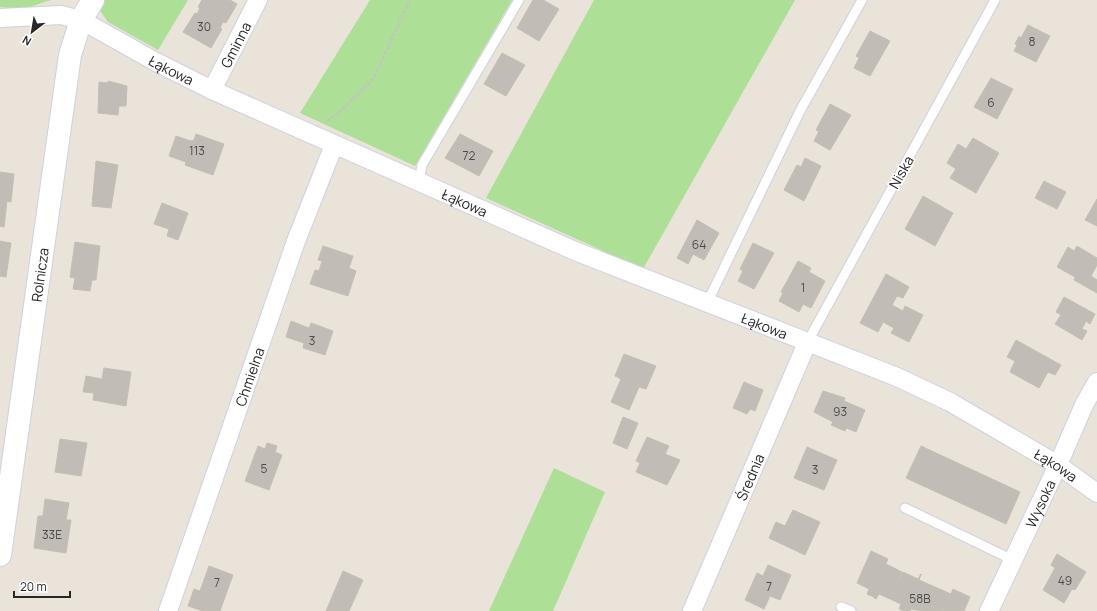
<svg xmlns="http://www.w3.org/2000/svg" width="1097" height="611" viewBox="0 0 1097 611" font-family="Manrope,sans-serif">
  <rect width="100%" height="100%" fill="#e9e3d9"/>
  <g fill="#aedf97">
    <polygon points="0,0 51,0 24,9 0,7"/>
    <polygon points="104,0 188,0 158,50 108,22 99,9"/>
    <polygon points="370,0 512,0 415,166 300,113"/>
    <polygon points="594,0 795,0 643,269 486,198"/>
    <polygon points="554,468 605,492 553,611 489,611"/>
  </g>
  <g fill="#c2bcb6" stroke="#c4beb3">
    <polygon points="202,0 230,0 237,4 226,23 223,22 220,28 222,29 211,48 183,32 195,13 197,14 200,8 198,7"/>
    <polygon points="533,0 543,0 559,9 539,41 517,28"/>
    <polygon points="1028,25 1050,36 1036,62 1014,51 1017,45 1015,44 1019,36 1021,38"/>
    <polygon points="870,31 890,41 870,76 854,68 859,58 856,56"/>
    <polygon points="502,53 525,65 506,96 484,84"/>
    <polygon points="991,78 1013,89 997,119 974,107"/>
    <polygon points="108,81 127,86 126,106 119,106 118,115 98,113 99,82 108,83"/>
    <polygon points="830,104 851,115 830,150 814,141 819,131 816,130"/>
    <polygon points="196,134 224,144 213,175 185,165 186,162 169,156 176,136 191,141 194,140"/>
    <polygon points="460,134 493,151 479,176 445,158"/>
    <polygon points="973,138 999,153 976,193 950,178 956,169 947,163 958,144 966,149"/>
    <polygon points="805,158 821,166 804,201 784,190 797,165 801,167"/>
    <polygon points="96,161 118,165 111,208 92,206"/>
    <polygon points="0,172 14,174 11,202 7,201 4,227 0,226"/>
    <polygon points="1044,181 1066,192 1057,209 1035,198"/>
    <polygon points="923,196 953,213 935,246 905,229"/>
    <polygon points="1097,199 1097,226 1085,220"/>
    <polygon points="162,203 188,213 178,240 167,236 169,229 154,224"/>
    <polygon points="697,220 719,233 704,260 693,254 688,264 677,258"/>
    <polygon points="0,241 11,243 6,277 0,276"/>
    <polygon points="75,242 100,246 96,280 92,280 90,291 73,289 75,278 70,277"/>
    <polygon points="753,243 774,253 754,289 738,281 743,271 740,269"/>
    <polygon points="323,246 353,256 349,268 356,271 348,296 310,284 315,270 319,271 322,261 318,260"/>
    <polygon points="1077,246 1097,258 1097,265 1091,276 1097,280 1097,293 1074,280 1075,277 1057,267 1068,247 1074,251"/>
    <polygon points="798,261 811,268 809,272 825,281 811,308 803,304 799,312 779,301 783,293 781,292"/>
    <polygon points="886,274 909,287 903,298 897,296 892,305 903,311 905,306 923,315 909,342 891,333 894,328 883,322 878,332 860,323"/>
    <polygon points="1064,297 1095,314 1090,324 1086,321 1082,329 1087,331 1082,340 1055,324 1061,315 1056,312"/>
    <polygon points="291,321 309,328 311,323 333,331 325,355 303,348 304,343 286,337"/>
    <polygon points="1016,340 1061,365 1055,375 1048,372 1039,388 1010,372 1015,361 1007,357"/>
    <polygon points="624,354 656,366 646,389 639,387 629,410 611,402 621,379 615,376"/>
    <polygon points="104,368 131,372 126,406 93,400 94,393 83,392 86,376 102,379"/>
    <polygon points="744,382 763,390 755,411 750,409 747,414 733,408"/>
    <polygon points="823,391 845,398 844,401 865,410 856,432 846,428 845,431 831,425 833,422 814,412"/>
    <polygon points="623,417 638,423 627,449 613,443"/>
    <polygon points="647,437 669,446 665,454 680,460 667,485 636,472 640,463 636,461"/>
    <polygon points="60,439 87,443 81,476 55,472"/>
    <polygon points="267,443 277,446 275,452 282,455 269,490 245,481 258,446 265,449"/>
    <polygon points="921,446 1020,492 1006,524 906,478"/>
    <polygon points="807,447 837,460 824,490 794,478"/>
    <polygon points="45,499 69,503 66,520 71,520 66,553 34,548 38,516 43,516"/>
    <polygon points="793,510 820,522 805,555 769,538 776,522 785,526"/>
    <polygon points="871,551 888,559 872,596 867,594 869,589 857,583"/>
    <polygon points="1057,554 1086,572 1075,590 1072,589 1064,603 1043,590 1055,568 1051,565"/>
    <polygon points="886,564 902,572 890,599 879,594 876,599 872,596"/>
    <polygon points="768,565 791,575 780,600 770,596 764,609 745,600 757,573 763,576"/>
    <polygon points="209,566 233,575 220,611 203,611 188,606 194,589 200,591"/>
    <polygon points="343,571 363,580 349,611 326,611"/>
    <polygon points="903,572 918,579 921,574 904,611 899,609 901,604 890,599"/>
    <polygon points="921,574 919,580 935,587 923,611 911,609 910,611 904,611"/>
    <polygon points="935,587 951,594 942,611 923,611"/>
    <polygon points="953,589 970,597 964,611 943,611"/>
  </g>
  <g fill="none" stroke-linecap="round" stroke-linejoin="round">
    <g stroke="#ced1e0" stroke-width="11">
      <g id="lane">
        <polyline points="419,182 422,165 519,0"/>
        <polyline points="707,303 800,111 862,0"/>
        <polyline points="807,343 995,0"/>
        <polyline points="905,508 1013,560"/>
        <polyline points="841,607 851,611"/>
      </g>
    </g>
    <g stroke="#ced1e0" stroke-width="20">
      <g id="street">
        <path id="s1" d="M0,18l61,-3 20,5 75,42 56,28 363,161 322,126 53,25 108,63 39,28"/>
        <path id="s2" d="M212,90l46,-90"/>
        <path id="s3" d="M168,611l128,-370 38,-96"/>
        <path id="s4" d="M692,611l115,-268"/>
        <path id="s5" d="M989,611l69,-146 26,-60 13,-23"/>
      </g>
    </g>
    <g stroke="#ced1e0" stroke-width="24">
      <g id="secondary">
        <path id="s6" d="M0,555l70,-500 11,-35 12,-20"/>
      </g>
    </g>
    <polyline stroke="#c3c3c3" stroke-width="2.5" stroke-dasharray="3 2" stroke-linecap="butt" points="327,121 338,113 373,79 410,0"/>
    <use href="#lane" stroke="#fff" stroke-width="9"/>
    <use href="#street" stroke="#fff" stroke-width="18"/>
    <use href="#secondary" stroke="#fff" stroke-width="22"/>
  </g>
  <g text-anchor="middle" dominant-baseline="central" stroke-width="3.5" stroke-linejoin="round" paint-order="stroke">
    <g font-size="12" fill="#4e4c4b">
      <text x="204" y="26">30</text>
      <text x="1032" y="41">8</text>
      <text x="991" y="102">6</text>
      <text x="197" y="150">113</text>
      <text x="469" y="155">72</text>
      <text x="699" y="244">64</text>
      <text x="803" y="287">1</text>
      <text x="312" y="340">3</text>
      <text x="840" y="411">93</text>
      <text x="264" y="468">5</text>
      <text x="815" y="469">3</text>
      <text x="52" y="534">33E</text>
      <text x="1065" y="580">49</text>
      <text x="217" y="582">7</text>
      <text x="769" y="586">7</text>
      <text x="920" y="598">58B</text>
    </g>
    <g font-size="14" fill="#272727" stroke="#fff">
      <text stroke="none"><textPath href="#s2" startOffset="51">Gminna</textPath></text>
      <text stroke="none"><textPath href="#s1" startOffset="185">Łąkowa</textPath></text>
      <text transform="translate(901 172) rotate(-61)">Niska</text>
      <text stroke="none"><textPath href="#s1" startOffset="507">Łąkowa</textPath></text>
      <text stroke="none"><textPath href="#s6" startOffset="283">Rolnicza</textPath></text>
      <text stroke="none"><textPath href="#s1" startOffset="831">Łąkowa</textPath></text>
      <text stroke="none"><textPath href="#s3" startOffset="248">Chmielna</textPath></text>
      <text stroke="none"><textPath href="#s1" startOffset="1155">Łąkowa</textPath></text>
      <text stroke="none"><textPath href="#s4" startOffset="146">Średnia</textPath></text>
      <text stroke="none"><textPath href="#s5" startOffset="119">Wysoka</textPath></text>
    </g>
  </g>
  <g transform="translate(32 32) rotate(211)" stroke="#ffffff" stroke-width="3" paint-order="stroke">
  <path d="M0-3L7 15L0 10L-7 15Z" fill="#272727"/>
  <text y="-6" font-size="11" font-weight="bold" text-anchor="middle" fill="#272727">N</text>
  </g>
  <path d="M14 591v6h56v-6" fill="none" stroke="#272727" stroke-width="2"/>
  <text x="20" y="591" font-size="12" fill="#272727" stroke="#ffffff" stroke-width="3" paint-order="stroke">20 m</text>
</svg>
